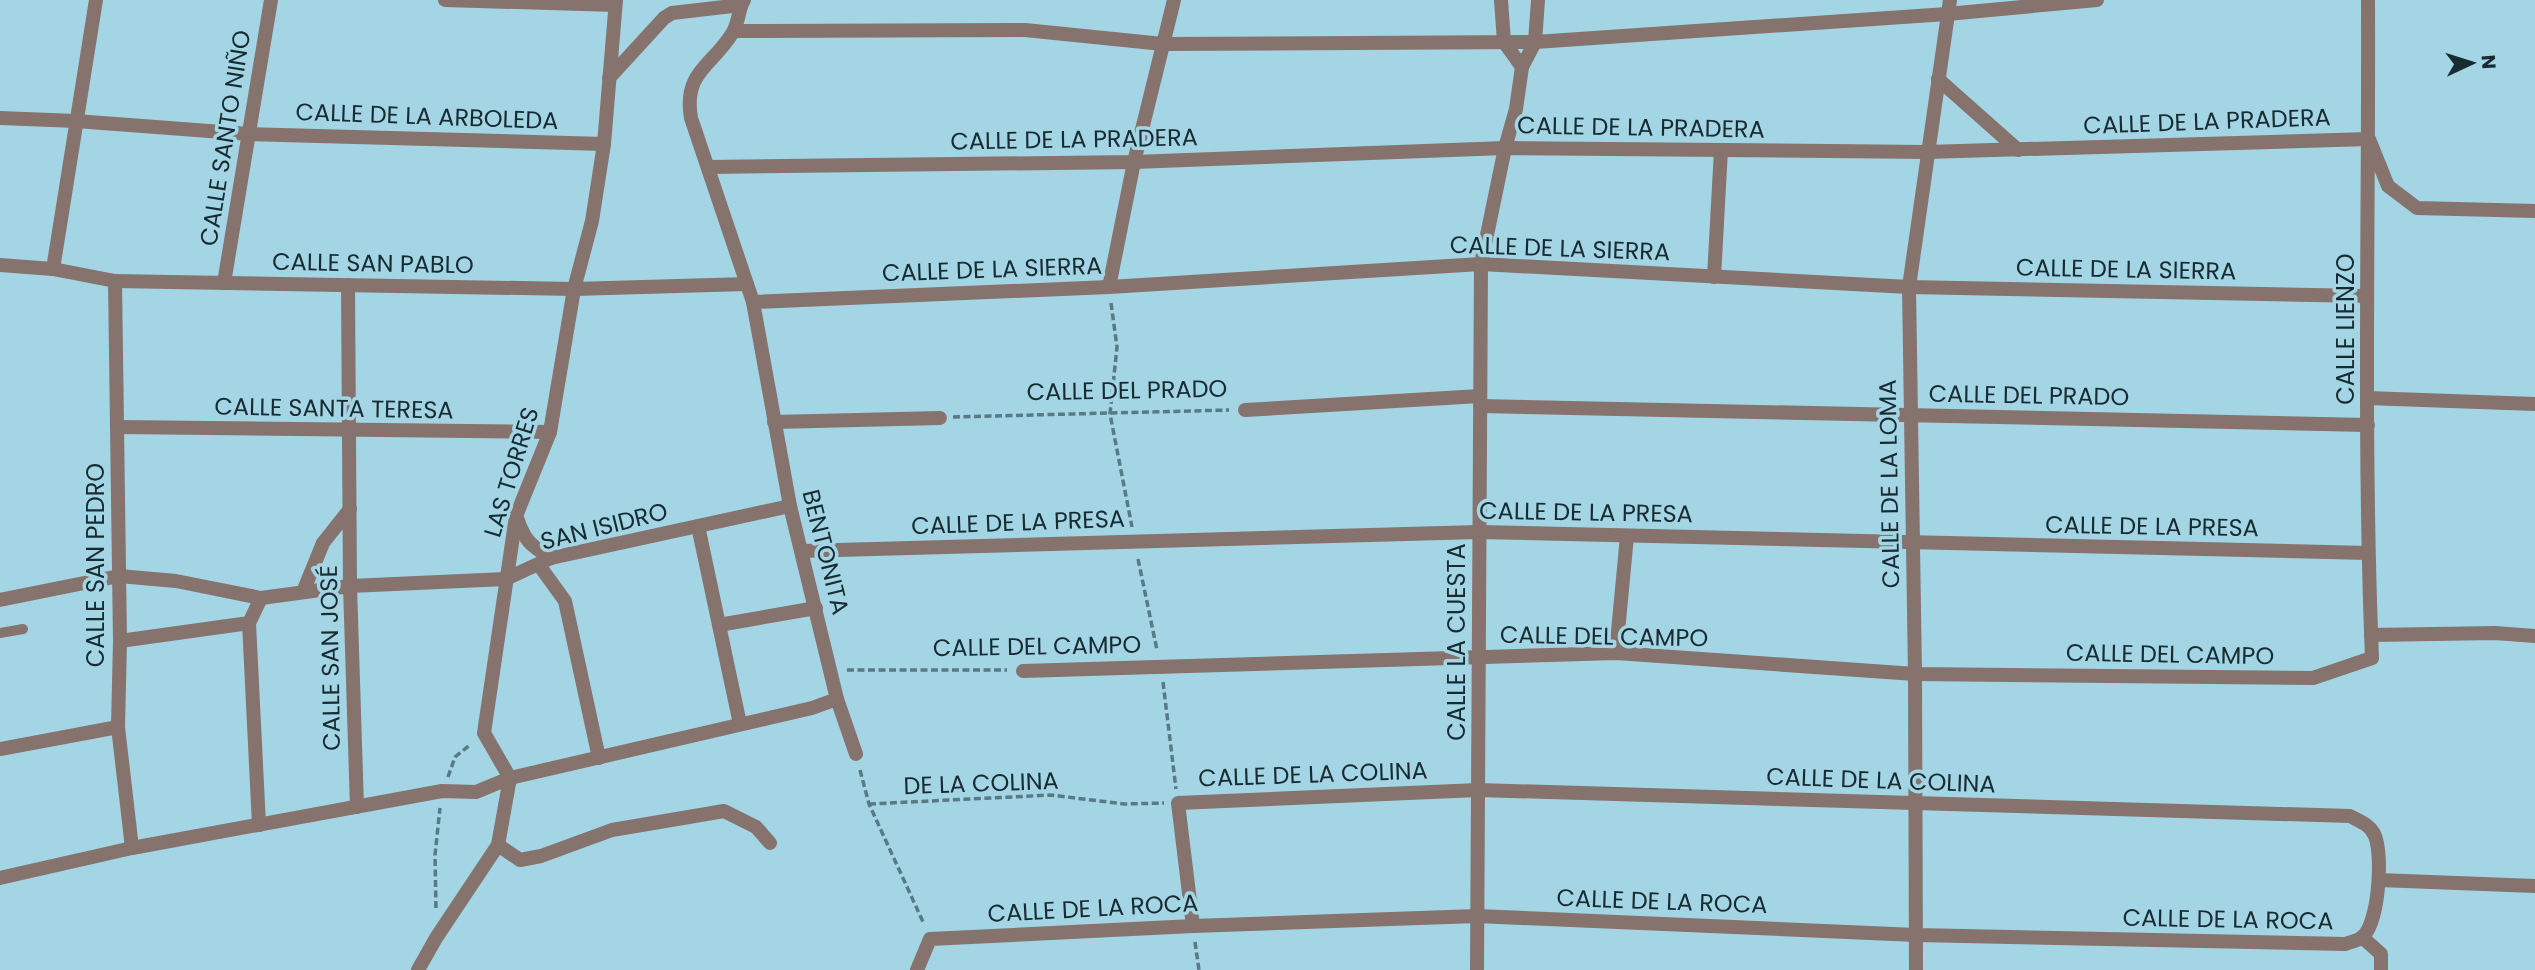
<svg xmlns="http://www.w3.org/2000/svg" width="2535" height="970" viewBox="0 0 2535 970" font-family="Poppins,sans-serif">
  <rect width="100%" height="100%" fill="#a3d5e5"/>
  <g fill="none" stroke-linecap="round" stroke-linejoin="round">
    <g stroke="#587a84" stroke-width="3.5" stroke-dasharray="7 3.5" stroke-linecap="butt">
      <polyline points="1111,303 1117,347 1110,414 1132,527"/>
      <polyline points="953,417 1229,410"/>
      <polyline points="1138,559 1157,650"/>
      <polyline points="847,670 1007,670"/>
      <polyline points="1163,682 1176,789"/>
      <polyline points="860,770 869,804 924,924"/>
      <polyline points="448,777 455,757 471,744"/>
      <polyline points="869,804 1051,795 1124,804 1164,803"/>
      <polyline points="436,908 435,855 440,808"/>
      <polyline points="1195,942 1199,970"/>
    </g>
    <polyline stroke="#86736d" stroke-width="10" points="0,633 23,629"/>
    <g stroke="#86736d" stroke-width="14">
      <polyline points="445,0 615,5"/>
      <path d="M744,0c-6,10 -5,22 -11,32 -20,34 -50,39 -42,86l62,184 37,204 47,193 19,55"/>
      <polyline points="1501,0 1504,42 1522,67"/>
      <polyline points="735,31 1025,30 1163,44 1535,42 1947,14 2097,0"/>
      <polyline points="609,78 664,18 672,13 741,5"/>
      <polyline points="1938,79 2018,150"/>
      <polyline points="0,118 76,121 249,134 604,144"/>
      <polyline points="708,167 1134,162 1505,148 1927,152 2369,139 2388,186 2417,208 2535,211"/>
      <polyline points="0,265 53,269 115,281 574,289 747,284"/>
      <polyline points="53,269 96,0"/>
      <polyline points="1714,277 1721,150"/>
      <polyline points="115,281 120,641 118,727 132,848"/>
      <polyline points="224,283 271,0"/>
      <polyline points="348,285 350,586 357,807"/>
      <polyline points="1109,287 1134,162 1174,0"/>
      <polyline points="753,302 1109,287 1481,264 1909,287 2366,296"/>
      <polyline points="2367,398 2535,404"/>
      <polyline points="1480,406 2368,425"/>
      <polyline points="1245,410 1480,396"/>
      <polyline points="774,422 940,418"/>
      <polyline points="117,427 550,432"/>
      <path d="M517,518c8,23 13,27 34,40"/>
      <polyline points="698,526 740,724"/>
      <polyline points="802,551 1479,532 2368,553"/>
      <polyline points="539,565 565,601 599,758"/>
      <polyline points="303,592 323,543 350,509"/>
      <polyline points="0,600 119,576 176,581 261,598 350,586 506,579 551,558 790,506"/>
      <polyline points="249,623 259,825"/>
      <polyline points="719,625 816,608"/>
      <polyline points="2371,635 2495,633 2535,636"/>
      <polyline points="120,641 249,623 261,598"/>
      <polyline points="1616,653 1627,536"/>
      <path d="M1023,671l593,-18 299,21 398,4 59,-20c-9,-219 -3,-439 -4,-658"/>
      <polyline points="0,749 118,727"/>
      <polyline points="498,845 520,860 541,856 612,830 724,811 756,827 770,843"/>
      <polyline points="0,878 132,848 442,791 476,792 510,778 812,708 837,699"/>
      <polyline points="2379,880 2535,886"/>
      <polyline points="2362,937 2381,954 2381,970"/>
      <polyline points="418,970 436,938 498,845 510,778 484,733 516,516 550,432 574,289 592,221 604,144 616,0"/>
      <path d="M917,970l13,-31 263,-13 284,-10 439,19 429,9c5,-2 12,-3 16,-6 18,-12 22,-82 14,-102 -4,-11 -16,-15 -25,-20l-872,-26 -300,13 15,123"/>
      <polyline points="1477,970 1481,264 1505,148 1516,109 1522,67 1535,42 1538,0"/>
      <polyline points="1916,970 1915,674 1909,287 1950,0"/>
    </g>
  </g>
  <g text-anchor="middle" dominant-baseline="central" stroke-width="7" stroke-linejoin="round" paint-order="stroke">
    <g font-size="24" fill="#172b31" stroke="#a3d5e5">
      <text transform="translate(427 116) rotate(2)">CALLE DE LA ARBOLEDA</text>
      <text transform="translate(2207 121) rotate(-2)">CALLE DE LA PRADERA</text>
      <text transform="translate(1641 127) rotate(1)">CALLE DE LA PRADERA</text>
      <text transform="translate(225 138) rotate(-81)">CALLE SANTO NIÑO</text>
      <text transform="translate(1074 139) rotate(-1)">CALLE DE LA PRADERA</text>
      <text transform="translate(1560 248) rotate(2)">CALLE DE LA SIERRA</text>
      <text transform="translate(373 263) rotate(1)">CALLE SAN PABLO</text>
      <text transform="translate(992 269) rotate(-2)">CALLE DE LA SIERRA</text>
      <text transform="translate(2126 269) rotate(1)">CALLE DE LA SIERRA</text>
      <text transform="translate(2345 329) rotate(-90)">CALLE LIENZO</text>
      <text transform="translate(1127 390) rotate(-1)">CALLE DEL PRADO</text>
      <text transform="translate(2029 395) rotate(1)">CALLE DEL PRADO</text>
      <text transform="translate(334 408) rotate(1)">CALLE SANTA TERESA</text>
      <text transform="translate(511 472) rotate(-73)">LAS TORRES</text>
      <text transform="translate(1889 484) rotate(-91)">CALLE DE LA LOMA</text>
      <text transform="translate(1586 512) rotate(1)">CALLE DE LA PRESA</text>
      <text transform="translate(1018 522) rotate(-2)">CALLE DE LA PRESA</text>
      <text transform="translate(604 526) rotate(-14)">SAN ISIDRO</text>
      <text transform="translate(2152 526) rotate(1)">CALLE DE LA PRESA</text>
      <text transform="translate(826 552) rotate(76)">BENTONITA</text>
      <text transform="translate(95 565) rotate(-90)">CALLE SAN PEDRO</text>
      <text transform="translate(1604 636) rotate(1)">CALLE DEL CAMPO</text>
      <text transform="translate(1456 642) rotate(-90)">CALLE LA CUESTA</text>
      <text transform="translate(1037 646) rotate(-1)">CALLE DEL CAMPO</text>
      <text transform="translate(2170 654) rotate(1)">CALLE DEL CAMPO</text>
      <text transform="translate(330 658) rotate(-91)">CALLE SAN JOSÉ</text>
      <text transform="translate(1313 774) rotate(-2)">CALLE DE LA COLINA</text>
      <text transform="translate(1881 780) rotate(2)">CALLE DE LA COLINA</text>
      <text transform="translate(981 783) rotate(-2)">DE LA COLINA</text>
      <text transform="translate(1662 901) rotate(2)">CALLE DE LA ROCA</text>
      <text transform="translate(1093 908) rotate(-3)">CALLE DE LA ROCA</text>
      <text transform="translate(2228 919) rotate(1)">CALLE DE LA ROCA</text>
    </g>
  </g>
  <g transform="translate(2472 63) rotate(86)" stroke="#a3d5e5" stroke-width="5" paint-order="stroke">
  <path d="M0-5L12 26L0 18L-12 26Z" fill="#172b31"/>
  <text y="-10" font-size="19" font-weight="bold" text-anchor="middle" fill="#172b31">N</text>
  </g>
</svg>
